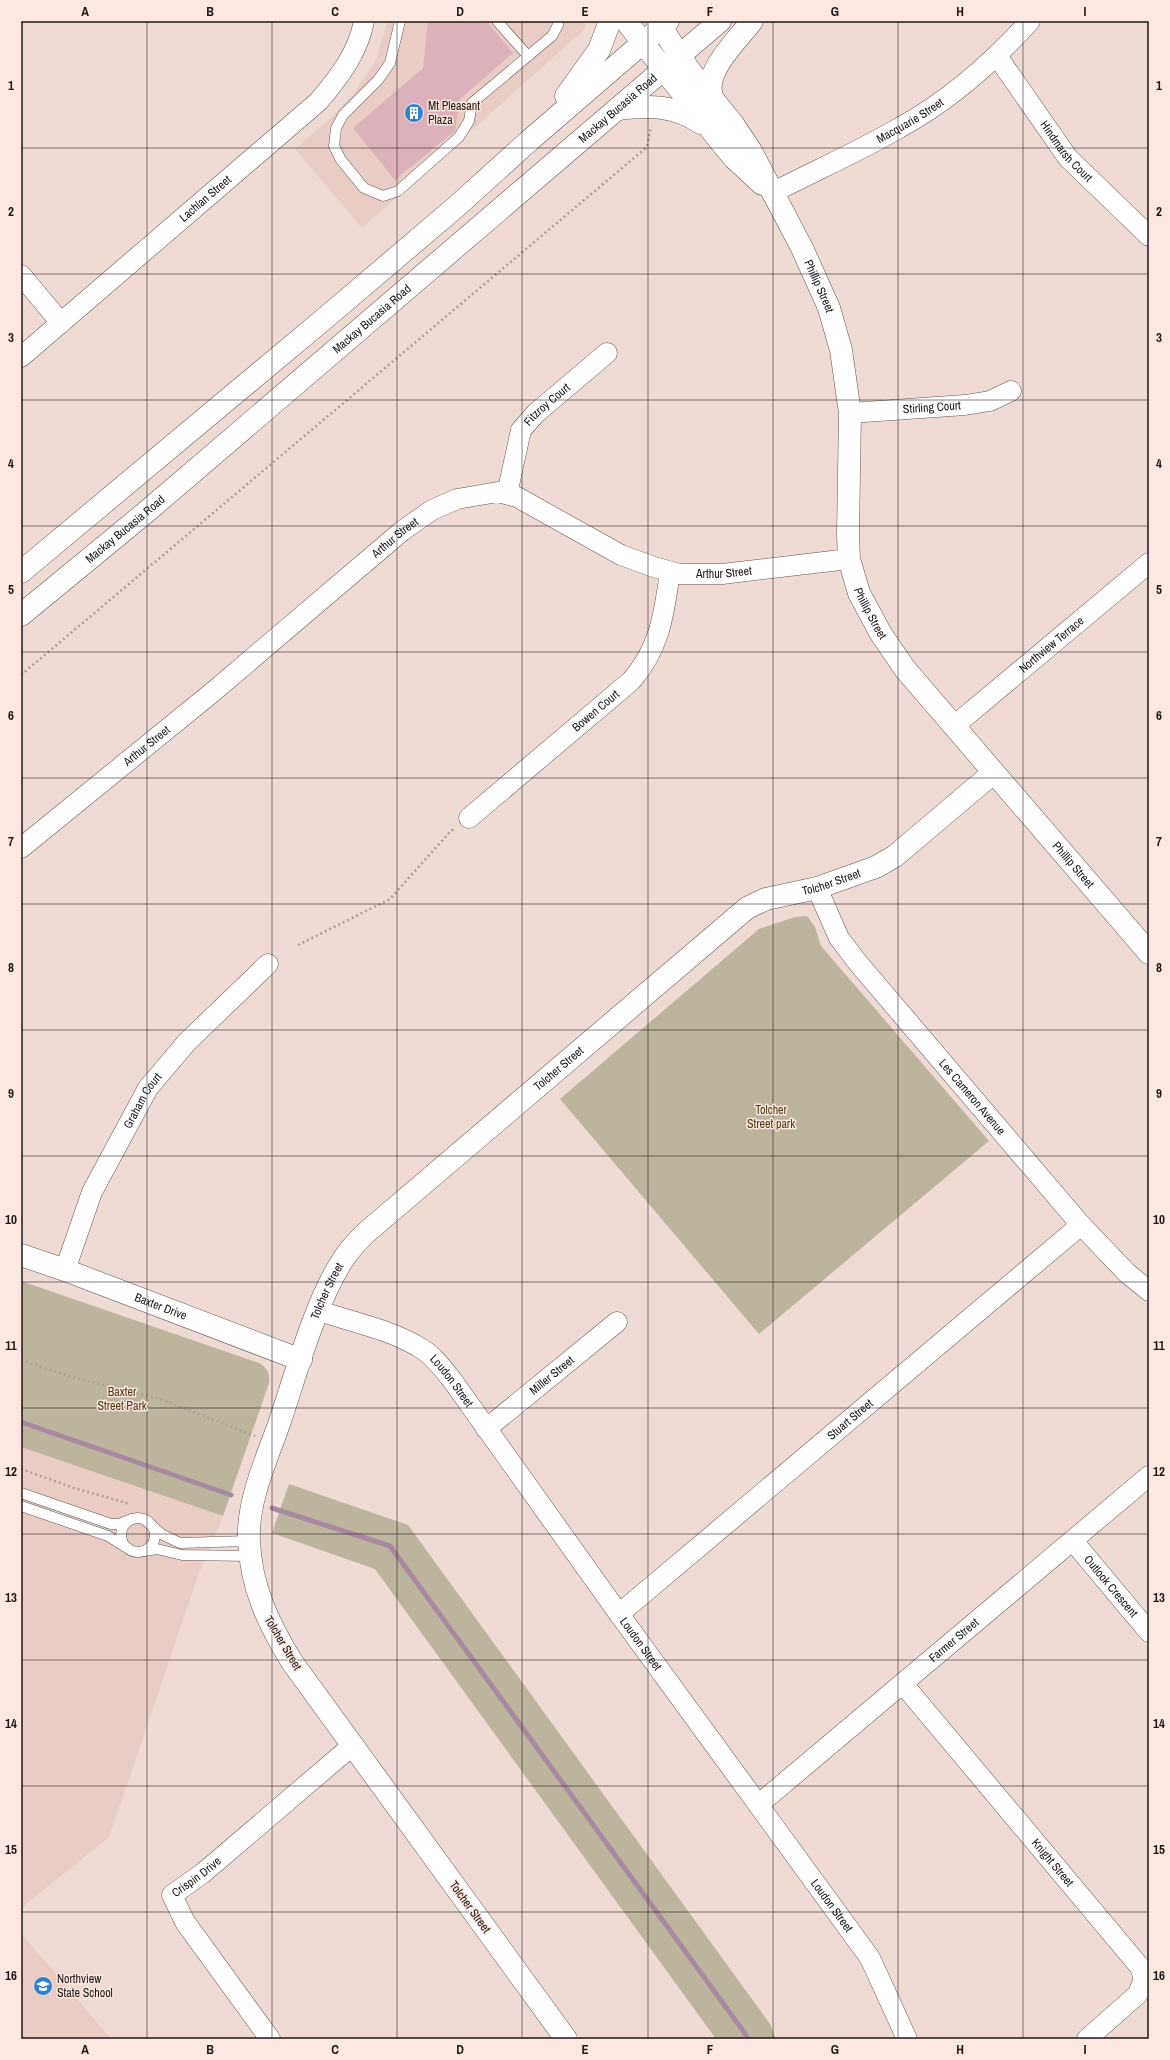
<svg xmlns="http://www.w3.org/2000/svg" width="1170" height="2060" viewBox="0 0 1170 2060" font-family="'Archivo Narrow',sans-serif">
  <rect width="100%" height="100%" fill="#efdad4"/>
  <g fill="#e9ccc4">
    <polygon points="388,21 585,21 585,29 362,228 295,149 330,119 354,93 376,60"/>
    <polygon points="21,1447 223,1516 198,1576 109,1837 21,1908"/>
    <polygon points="21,1933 111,2039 21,2039"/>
  </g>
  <g fill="#bcb49c">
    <polygon points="807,916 815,927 821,946 989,1141 759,1334 560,1099 759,929 795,917"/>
    <path d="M21,1281l238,82c9,6 11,10 10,20l-46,133 -202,-69z"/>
    <polygon points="289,1484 408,1525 770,2024 776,2039 716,2039 375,1569 272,1533"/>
  </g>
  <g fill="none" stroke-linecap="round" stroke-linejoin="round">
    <g stroke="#aa89a0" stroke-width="5">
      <polyline points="21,1422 231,1495"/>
      <polyline points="272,1508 390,1546 744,2032 748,2039"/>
    </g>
  </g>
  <polygon fill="#ddb1b9" points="428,21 488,23 513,53 460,99 455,131 395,180 353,128 423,68"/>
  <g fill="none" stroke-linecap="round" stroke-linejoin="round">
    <g stroke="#66544f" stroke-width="11">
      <g id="lane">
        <polyline points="400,21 390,63 378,80 343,115 336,128 334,146 341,160 364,188 383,196 398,191 459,137 469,121 472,103 552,36 558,25 558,21"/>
        <polyline points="497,21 528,56"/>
        <polyline points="21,1493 111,1524 119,1524 132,1519"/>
        <polyline points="21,1506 108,1536 129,1549"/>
        <circle cx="138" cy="1535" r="17"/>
        <polyline points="146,1521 163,1535 180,1543 249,1541"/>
        <polyline points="144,1551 157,1549 182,1555 251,1556"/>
      </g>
    </g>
    <g stroke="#66544f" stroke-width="21">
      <g id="street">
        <path id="s1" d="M997,56l71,102 81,78"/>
        <path id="s2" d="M772,193c42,-22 86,-41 127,-65 50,-27 93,-65 131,-107"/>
        <polyline points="21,275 61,323"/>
        <path id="s3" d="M21,357l298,-256c20,-24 39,-48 45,-80"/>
        <path id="s4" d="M850,413l115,-8 25,-4 21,-10"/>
        <path id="s5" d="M507,494l14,-64 15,-17 71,-60"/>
        <path id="s6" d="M954,726l195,-163"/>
        <path id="s7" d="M469,818l162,-137c29,-33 33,-67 39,-109"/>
        <path id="s8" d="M21,848l193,-157 188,-160 30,-21 25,-11 41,-7 19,5 104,58 33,12 25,7h43l127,-15"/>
        <path id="s9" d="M817,888l22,50 19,25 223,262 46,48 22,18"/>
        <path id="s10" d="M65,1270l27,-78 56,-104 39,-46 81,-78"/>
        <path id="s11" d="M319,1311c34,11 73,19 103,38 12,7 21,20 30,31l167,234 251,344 37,81"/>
        <path id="s12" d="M486,1429l131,-107"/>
        <path id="s13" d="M1073,1541l76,91"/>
        <path id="s14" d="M619,1614l462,-389"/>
        <path id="s15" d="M903,1684l237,283 4,12 -6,15 -51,45"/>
        <path id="s16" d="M758,1805l391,-329"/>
        <path id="s17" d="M270,2039l-85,-117 -13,-27 31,-22 150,-128"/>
      </g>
    </g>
    <g stroke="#66544f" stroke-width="23">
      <g id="secondary">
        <polyline points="626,21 719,140 734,158 762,184"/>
        <path id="s18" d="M657,21l33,50 43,53 18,27 51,97 27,60 12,42 9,63 -2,122 1,24 10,34 22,41 24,35 244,284"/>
        <polyline points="566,96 599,50 610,21"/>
        <path d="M714,101c-15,-26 23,-60 38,-80"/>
        <path d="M618,109c31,-4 56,-4 83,14"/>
        <polyline points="21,572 330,314 457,206 530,140 668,21"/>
        <path id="s19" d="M21,615l124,-102 575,-492"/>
        <path id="s20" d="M21,1255l44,15 236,90"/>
        <path id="s21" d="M566,2039l-274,-377c-24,-39 -41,-75 -43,-121 -2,-41 18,-82 31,-120 17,-50 35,-119 64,-163 7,-10 15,-19 24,-27l379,-323 19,-9 51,-11 59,-21 19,-11 98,-83"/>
      </g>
    </g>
    <g stroke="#ae9e99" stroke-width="2.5" stroke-dasharray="2 3" stroke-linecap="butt">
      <polyline points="21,675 647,147 651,126"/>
      <polyline points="298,945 390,899 449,833 455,828"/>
      <polyline points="21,1360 76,1378 160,1399 255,1436"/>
      <polyline points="21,1469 74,1488 130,1504"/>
    </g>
    <use href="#lane" stroke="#fff" stroke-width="10"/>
    <use href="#street" stroke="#fff" stroke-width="20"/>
    <use href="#secondary" stroke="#fff" stroke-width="22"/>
  </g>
  <path fill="none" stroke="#1e1715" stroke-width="1" stroke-opacity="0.55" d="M147,21v2018M272,21v2018M397,21v2018M522,21v2018M648,21v2018M773,21v2018M898,21v2018M1023,21v2018M21,148h1128M21,274h1128M21,400h1128M21,526h1128M21,652h1128M21,778h1128M21,904h1128M21,1030h1128M21,1156h1128M21,1282h1128M21,1408h1128M21,1534h1128M21,1660h1128M21,1786h1128M21,1912h1128"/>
  <defs>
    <g id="building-disc" transform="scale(1)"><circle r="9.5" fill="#3181d1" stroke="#fce7e1"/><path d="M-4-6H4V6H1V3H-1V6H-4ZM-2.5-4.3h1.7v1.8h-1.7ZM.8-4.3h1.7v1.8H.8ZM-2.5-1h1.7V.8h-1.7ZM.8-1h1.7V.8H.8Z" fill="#fff"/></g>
    <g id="school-disc" transform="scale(1)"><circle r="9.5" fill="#3181d1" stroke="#fce7e1"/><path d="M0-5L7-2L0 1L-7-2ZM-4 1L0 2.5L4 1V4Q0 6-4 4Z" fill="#fff"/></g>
  </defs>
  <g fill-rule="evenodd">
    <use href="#building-disc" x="414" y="113"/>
    <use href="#school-disc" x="43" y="1986"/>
  </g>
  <g text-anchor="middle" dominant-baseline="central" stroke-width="3" stroke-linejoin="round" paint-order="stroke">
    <g font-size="12" fill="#1e1715" stroke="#fce7e1" text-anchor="start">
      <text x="428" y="106">Mt Pleasant<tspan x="428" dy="14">Plaza</tspan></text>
      <text x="57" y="1979">Northview<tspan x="57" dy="14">State School</tspan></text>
    </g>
    <g font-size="12" fill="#1e1715" stroke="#fce7e1">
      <text stroke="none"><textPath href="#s19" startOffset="783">Mackay Bucasia Road</textPath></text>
      <text stroke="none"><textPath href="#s2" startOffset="156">Macquarie Street</textPath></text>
      <text stroke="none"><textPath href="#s1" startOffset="118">Hindmarsh Court</textPath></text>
      <text stroke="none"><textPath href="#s3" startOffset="243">Lachlan Street</textPath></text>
      <text stroke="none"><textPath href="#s18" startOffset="312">Phillip Street</textPath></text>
      <text stroke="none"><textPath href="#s19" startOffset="459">Mackay Bucasia Road</textPath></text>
      <text stroke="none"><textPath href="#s5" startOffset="102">Fitzroy Court</textPath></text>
      <text stroke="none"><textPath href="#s4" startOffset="82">Stirling Court</textPath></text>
      <text stroke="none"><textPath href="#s19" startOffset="135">Mackay Bucasia Road</textPath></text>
      <text stroke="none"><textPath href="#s8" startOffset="486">Arthur Street</textPath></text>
      <text stroke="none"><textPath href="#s8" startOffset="846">Arthur Street</textPath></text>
      <text stroke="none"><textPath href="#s18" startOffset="648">Phillip Street</textPath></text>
      <text stroke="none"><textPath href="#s6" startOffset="127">Northview Terrace</textPath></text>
      <text stroke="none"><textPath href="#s7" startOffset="166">Bowen Court</textPath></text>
      <text stroke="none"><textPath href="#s8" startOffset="162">Arthur Street</textPath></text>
      <text stroke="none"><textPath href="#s18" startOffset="972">Phillip Street</textPath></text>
      <text stroke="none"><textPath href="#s21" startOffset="1519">Tolcher Street</textPath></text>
      <text stroke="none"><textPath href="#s21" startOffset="1183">Tolcher Street</textPath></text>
      <text stroke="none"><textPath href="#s9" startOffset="262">Les Cameron Avenue</textPath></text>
      <text stroke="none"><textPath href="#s10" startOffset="187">Graham Court</textPath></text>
      <text stroke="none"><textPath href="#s21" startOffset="859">Tolcher Street</textPath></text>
      <text stroke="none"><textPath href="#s20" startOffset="149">Baxter Drive</textPath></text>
      <text stroke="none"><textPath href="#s12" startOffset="85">Miller Street</textPath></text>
      <text stroke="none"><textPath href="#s11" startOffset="154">Loudon Street</textPath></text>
      <text stroke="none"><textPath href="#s14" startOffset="302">Stuart Street</textPath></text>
      <text stroke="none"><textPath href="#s13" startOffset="59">Outlook Crescent</textPath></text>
      <text stroke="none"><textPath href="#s16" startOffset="256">Farmer Street</textPath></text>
      <text transform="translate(283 1643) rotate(59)">Tolcher Street</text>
      <text stroke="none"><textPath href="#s11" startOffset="478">Loudon Street</textPath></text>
      <text stroke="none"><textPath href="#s15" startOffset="233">Knight Street</textPath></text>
      <text stroke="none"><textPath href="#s17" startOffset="205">Crispin Drive</textPath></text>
      <text stroke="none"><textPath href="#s11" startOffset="802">Loudon Street</textPath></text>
      <text transform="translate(470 1907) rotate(54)">Tolcher Street</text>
    </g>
    <g font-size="12" fill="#4b3e10" stroke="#fce7e1">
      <text x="771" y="1110">Tolcher<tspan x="771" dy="14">Street park</tspan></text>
      <text x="122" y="1392">Baxter<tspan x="122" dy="14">Street Park</tspan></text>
    </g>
  </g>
  <rect width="1170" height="2060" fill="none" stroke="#fce7e1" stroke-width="44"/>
  <rect x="22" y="22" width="1126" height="2016" fill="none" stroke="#1e1715" stroke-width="1.5"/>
  <g font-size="13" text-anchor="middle" font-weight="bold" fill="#1e1715">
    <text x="85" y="16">A</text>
    <text x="210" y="16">B</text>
    <text x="335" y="16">C</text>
    <text x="460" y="16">D</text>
    <text x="585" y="16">E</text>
    <text x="710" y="16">F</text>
    <text x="835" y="16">G</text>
    <text x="960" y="16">H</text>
    <text x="1085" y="16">I</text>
    <text x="11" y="90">1</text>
    <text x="1159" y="90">1</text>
    <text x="11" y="216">2</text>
    <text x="1159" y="216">2</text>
    <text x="11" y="342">3</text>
    <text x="1159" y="342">3</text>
    <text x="11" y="468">4</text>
    <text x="1159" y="468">4</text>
    <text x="11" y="594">5</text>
    <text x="1159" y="594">5</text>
    <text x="11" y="720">6</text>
    <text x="1159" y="720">6</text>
    <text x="11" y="846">7</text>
    <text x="1159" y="846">7</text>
    <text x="11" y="972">8</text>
    <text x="1159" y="972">8</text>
    <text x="11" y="1098">9</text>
    <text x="1159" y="1098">9</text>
    <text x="11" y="1224">10</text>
    <text x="1159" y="1224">10</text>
    <text x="11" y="1350">11</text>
    <text x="1159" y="1350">11</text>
    <text x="11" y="1476">12</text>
    <text x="1159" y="1476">12</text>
    <text x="11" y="1602">13</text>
    <text x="1159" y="1602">13</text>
    <text x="11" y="1728">14</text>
    <text x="1159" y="1728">14</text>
    <text x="11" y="1854">15</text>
    <text x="1159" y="1854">15</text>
    <text x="11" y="1980">16</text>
    <text x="1159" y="1980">16</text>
    <text x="85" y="2054">A</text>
    <text x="210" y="2054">B</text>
    <text x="335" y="2054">C</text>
    <text x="460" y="2054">D</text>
    <text x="585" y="2054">E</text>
    <text x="710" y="2054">F</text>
    <text x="835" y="2054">G</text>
    <text x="960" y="2054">H</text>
    <text x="1085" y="2054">I</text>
  </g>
</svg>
